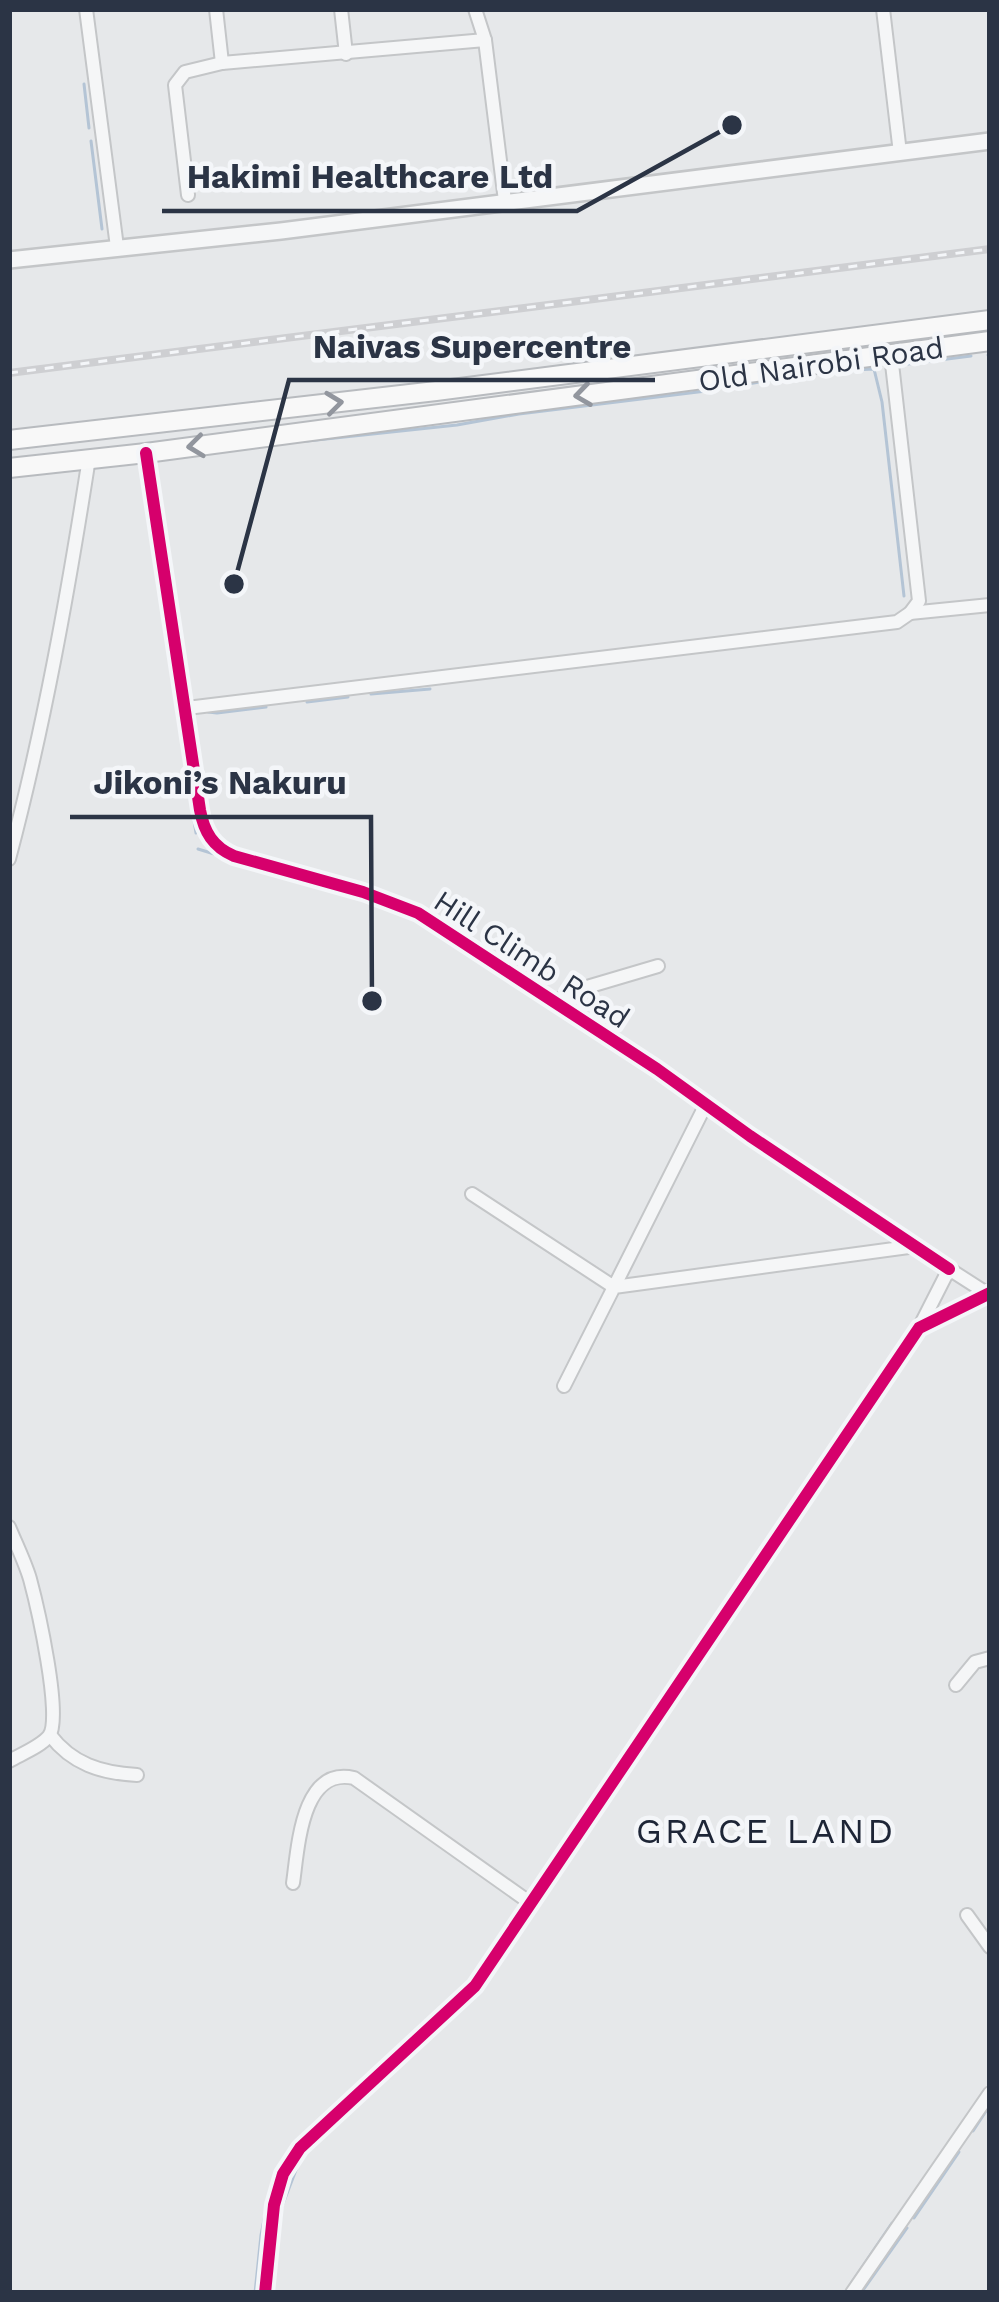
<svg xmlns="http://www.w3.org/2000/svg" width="999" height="2302" viewBox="0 0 999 2302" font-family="'Work Sans',sans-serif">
  <rect width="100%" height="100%" fill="#e6e8ea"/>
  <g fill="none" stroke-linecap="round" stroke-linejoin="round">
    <g stroke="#b4c4d5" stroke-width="3">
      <polyline points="84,84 89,128"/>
      <polyline points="91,141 102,229"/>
      <polyline points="988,355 990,354"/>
      <polyline points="900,365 971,356"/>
      <polyline points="834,371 874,369 882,402 904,596"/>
      <polyline points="725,388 806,374"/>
      <polyline points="307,441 457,425 519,414 706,391"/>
      <polyline points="172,662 174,684"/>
      <polyline points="175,692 188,784"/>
      <polyline points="371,694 430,689"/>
      <polyline points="307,702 348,697"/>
      <polyline points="208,712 217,713 266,707"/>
      <polyline points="189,790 196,833"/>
      <polyline points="198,849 224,857"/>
      <polyline points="250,867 323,889"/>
      <polyline points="973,2131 990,2105"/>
      <polyline points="914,2218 959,2152"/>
      <polyline points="852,2282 892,2223"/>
      <polyline points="255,2293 261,2235 269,2194"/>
      <polyline points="271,2293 281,2209 296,2170"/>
      <polyline points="845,2293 846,2292"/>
      <polyline points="861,2293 907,2228"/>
    </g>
    <g stroke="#c4c6c8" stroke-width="16">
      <g id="minor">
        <polyline points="86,9 117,247"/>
        <polyline points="216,9 222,63"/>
        <polyline points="341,9 346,54"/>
        <polyline points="475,9 485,40 505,201"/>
        <polyline points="883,9 900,153"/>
        <polyline points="188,195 175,85 185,72 222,63 485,40"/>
        <path d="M146,453l54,357c4,22 13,37 34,46l129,36 55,21 239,156 93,67 199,133"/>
        <polyline points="910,613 990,605"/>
        <polyline points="187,708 897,622 910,613 919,601 891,355"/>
        <path d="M9,859c35,-132 59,-266 80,-401"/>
        <polyline points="553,1002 587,987 658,966"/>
        <polyline points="472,1194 614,1287 706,1104"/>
        <polyline points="919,1328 949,1269 988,1294"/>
        <polyline points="564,1386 614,1287 916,1246"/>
        <path d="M9,1527c7,17 16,35 21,52 7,26 33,139 19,157 -9,11 -28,18 -40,25"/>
        <polyline points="956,1685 975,1662 990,1658"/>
        <path d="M50,1735c22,29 51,38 87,40"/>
        <path d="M293,1883c5,-34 8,-117 61,-105l175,124"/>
        <polyline points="967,1915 990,1947"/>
        <polyline points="265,2293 274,2205 283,2174 300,2148 475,1986 919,1328 990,1293"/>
        <polyline points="852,2293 990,2093"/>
      </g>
    </g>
    <g stroke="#c4c6c8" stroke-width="20">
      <polyline id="tertiary" points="9,260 281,231 990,141"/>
    </g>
    <g stroke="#b8bbbf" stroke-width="22">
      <g id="trunk">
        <polyline points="9,440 436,391 990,320"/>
        <polyline points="9,468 146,453 990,341"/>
      </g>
    </g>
    <use href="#minor" stroke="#f5f6f7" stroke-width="12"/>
    <use href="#tertiary" stroke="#f5f6f7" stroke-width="15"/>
    <use href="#trunk" stroke="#f8f8f8" stroke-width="18"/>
    <g stroke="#cecfd2" stroke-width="8">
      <polyline id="rail" points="9,373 990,249"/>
    </g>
    <use href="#rail" stroke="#f4f6f9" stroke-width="3" stroke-dasharray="9" stroke-linecap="butt"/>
    <g stroke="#f4f6f9" stroke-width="20">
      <g id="cycleway">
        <path d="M146,453l54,357c4,22 13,37 34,46l129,36 55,21 239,156 93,67 199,133"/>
        <polyline points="265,2293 274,2205 283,2174 300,2148 475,1986 919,1328 990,1293"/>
      </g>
    </g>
    <use href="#cycleway" stroke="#d6006c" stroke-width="12"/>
  </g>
  <defs><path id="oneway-chevron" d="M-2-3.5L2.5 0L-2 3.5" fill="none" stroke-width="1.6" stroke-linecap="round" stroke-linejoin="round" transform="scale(3)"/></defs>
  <g stroke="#92969e">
    <use href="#oneway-chevron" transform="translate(583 395) rotate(172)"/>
    <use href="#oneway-chevron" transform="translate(334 403) rotate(-7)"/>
    <use href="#oneway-chevron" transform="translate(196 446) rotate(173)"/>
  </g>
  <g text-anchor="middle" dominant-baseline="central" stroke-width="9" stroke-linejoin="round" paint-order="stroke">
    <g font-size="30" fill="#2b3445" stroke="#f4f6f9">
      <text transform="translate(821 364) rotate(-8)">Old Nairobi Road</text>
      <text transform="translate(532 959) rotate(33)">Hill Climb Road</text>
    </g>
    <g font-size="36" letter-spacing="3" fill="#1d2536" stroke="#f4f6f9">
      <text x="766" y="1831">GRACE LAND</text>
    </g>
  </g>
  <path fill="none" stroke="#2b3445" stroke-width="4.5" d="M732 125L577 211H162M234 584L289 380H655M372 1001L371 817H70"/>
  <g fill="#2b3445" stroke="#f4f6f9" stroke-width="4.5">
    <circle cx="732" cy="125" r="12"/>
    <circle cx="234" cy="584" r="12"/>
    <circle cx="372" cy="1001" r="12"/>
  </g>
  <g font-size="33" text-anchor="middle" font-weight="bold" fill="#2b3445" stroke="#f4f6f9" stroke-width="9" stroke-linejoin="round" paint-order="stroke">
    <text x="370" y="188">Hakimi Healthcare Ltd</text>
    <text x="472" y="358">Naivas Supercentre</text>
    <text x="220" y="794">Jikoni’s Nakuru</text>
  </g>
  <rect width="999" height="2302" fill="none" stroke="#2b3445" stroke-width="24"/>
</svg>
